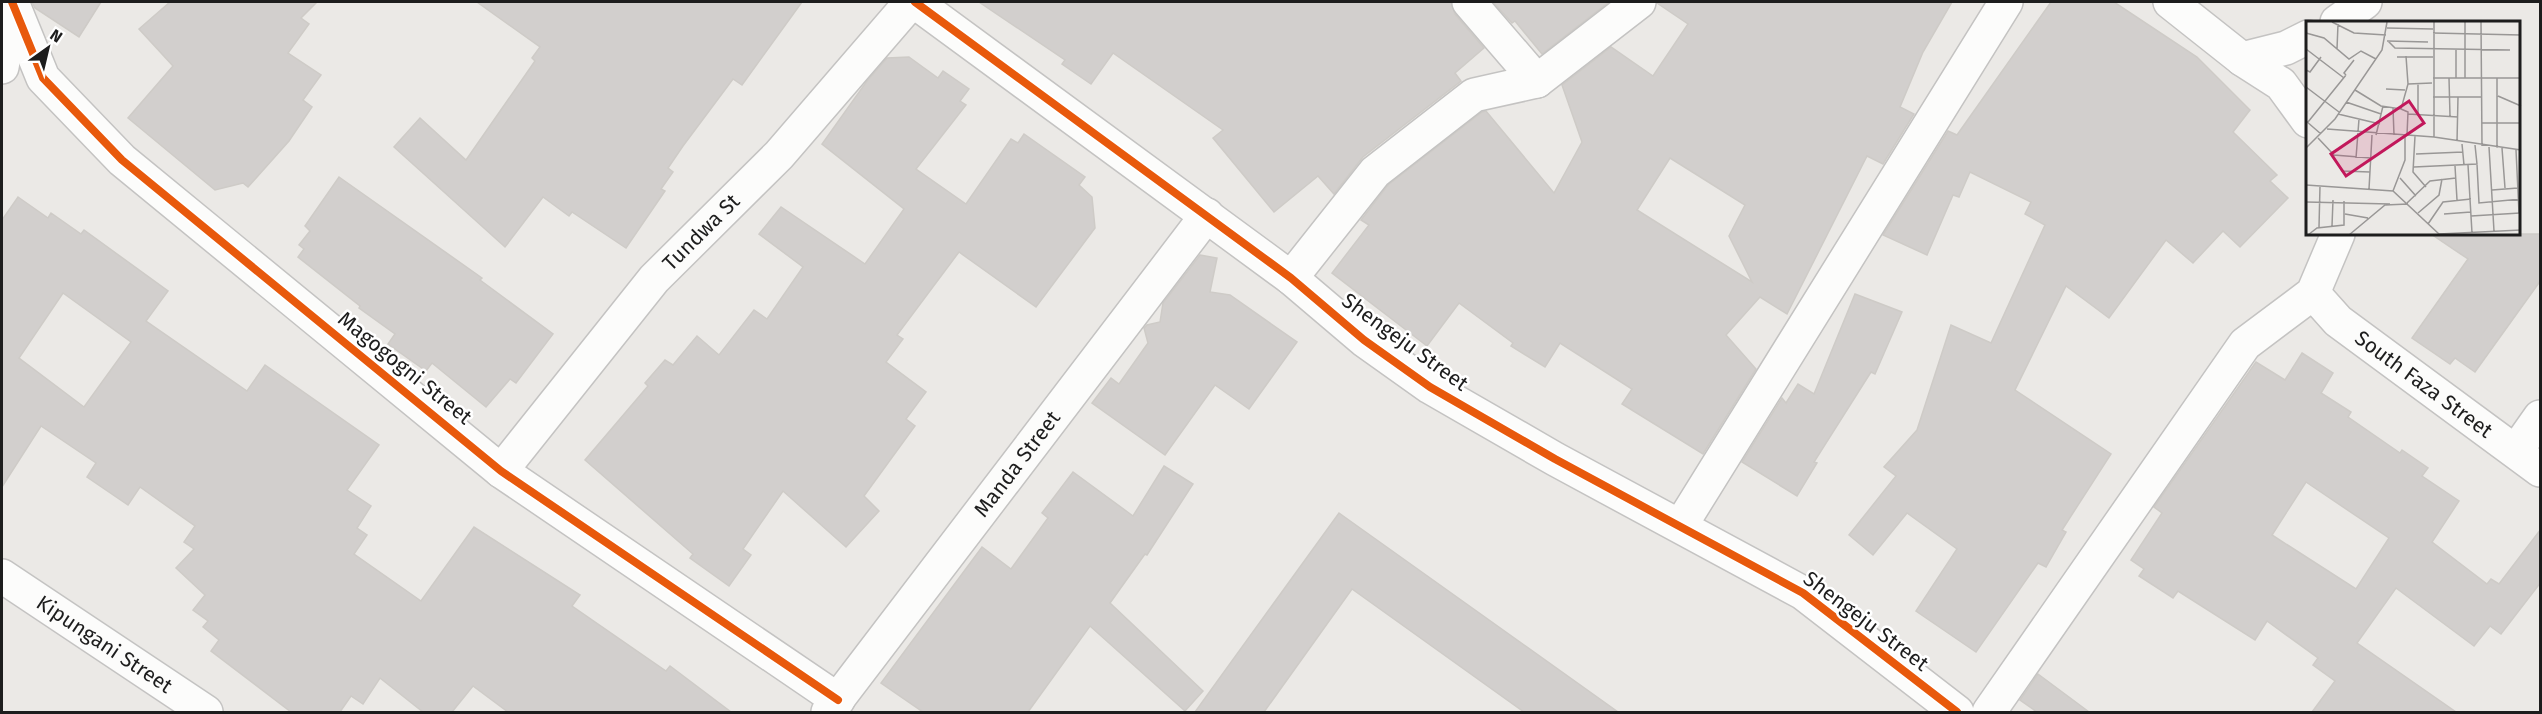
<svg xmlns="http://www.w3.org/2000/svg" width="2542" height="714" viewBox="0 0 2542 714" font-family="'Fira Sans',sans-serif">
  <rect width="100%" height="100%" fill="#ebe9e6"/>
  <g fill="#d2cfcd" stroke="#cecbc7" stroke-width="1.5" fill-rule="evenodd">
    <polygon points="32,2 101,2 79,37 35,8"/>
    <polygon points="170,2 317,2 301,18 309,24 288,53 321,75 303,100 312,107 289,141 248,187 243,183 215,190 128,118 173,66 139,29"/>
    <polygon points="477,2 802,2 742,85 733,79 683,146 668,168 673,172 661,189 665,191 626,248 572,212 569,216 543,197 505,247 394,147 420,118 466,160 535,61 532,58 540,47"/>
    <polygon points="979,2 1451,2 1455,14 1484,48 1455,73 1461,81 1363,157 1334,194 1318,176 1274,212 1213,138 1223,130 1113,53 1091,84 1062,64 1065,60"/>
    <polygon points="1493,2 1609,2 1542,54 1515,21 1512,23"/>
    <polygon points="2051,2 2114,2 2197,57 2250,110 2233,132 2277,175 2270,181 2288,198 2240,247 2223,231 2193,263 2166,240 2109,318 2066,286 2015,390 2111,454 2062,530 2066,532 2046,567 2038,563 1976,652 1916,611 1957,549 1907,513 1873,555 1849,535 1896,476 1884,467 1917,430 1951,325 1991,343 2045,225 2025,214 2031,202 1970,172 1959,197 1953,195 1927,255 1883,235 1948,131 1957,135"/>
    <path d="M1657,3l295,-1 -29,50 -23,55 14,7 -31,50 -16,-8 -80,158 -27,-17 -34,38 30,34 -53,85 -81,-50 10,-15 -72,-46 -15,24 -34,-21 2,-3 -54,-40 -32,43 -95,-73 37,-48 -8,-5 27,-35 94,-73 4,-1 68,82 28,-51 -20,-57 49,-38 42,29 35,-52zM1670,158l75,47 -16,31 23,46 -115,-72z"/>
    <polygon points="909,57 938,78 943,71 969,89 960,101 966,105 916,169 966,204 1011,139 1018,143 1024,134 1085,177 1079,185 1092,197 1095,228 1036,307 959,252 897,335 903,339 886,362 926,392 906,419 915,426 864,496 879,511 846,547 783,491 743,549 751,555 729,586 690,558 693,554 585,460 648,386 645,383 665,360 673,365 697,336 719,355 754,310 767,319 803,267 759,234 781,207 865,264 904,209 822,144 867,81 887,58"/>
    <polygon points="339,177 482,278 480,280 553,334 516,383 510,379 486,407 432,363 426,371 388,344 395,334 359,308 360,306 298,257 304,249 299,245 310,231 305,226"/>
    <path d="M18,197l30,21 3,-5 30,21 3,-4 84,61 -22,30 101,70 18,-26 114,80 -32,45 24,16 -14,22 10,7 -13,19 67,47 53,-74 106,68 -8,11 94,65 4,-5 61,46h-223l-35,-26 -21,26h-29l-43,-34 -17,26 -12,-8 -11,16h-49l-80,-61 8,-11 -16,-13 5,-6 -15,-11 12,-15 -29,-27 18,-19 -10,-7 11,-16 -55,-39 -12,18 -41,-28 9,-14 -55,-37 -39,61v-267zM63,293l68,49 -47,65 -65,-49z"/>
    <polygon points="2431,234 2541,234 2541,280 2475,372 2455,358 2450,364 2412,338 2468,259"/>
    <polygon points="1200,255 1217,258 1210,292 1230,295 1297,342 1249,409 1215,385 1165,455 1092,403 1111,378 1119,384 1148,343 1144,328 1147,325 1160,322 1163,303"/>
    <polygon points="1855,294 1902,312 1875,374 1871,372 1814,462 1817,463 1797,496 1742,462 1782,398 1786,403 1798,384 1814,394"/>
    <path d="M2302,353l31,20 -12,20 30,19 -3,5 52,36 2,-3 26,18 -6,8 37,25 -27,41 55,42 4,-5 8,5 42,-55v53l-40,52 -11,-8 -16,20 -78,-58 -39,55 99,69h-144l23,-31 -22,-16 5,-7 -51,-37 -12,19 -77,-49 -5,7 -34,-22 5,-7 -13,-9 31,-47 -8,-6 102,-145 29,18zM2306,482l83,56 -33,51 -84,-54z"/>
    <polygon points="1164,466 1193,484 1147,555 1145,554 1110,603 1203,691 1185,711 1090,626 1028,712 923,712 881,683 982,547 1011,569 1048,518 1042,513 1073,472 1133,516"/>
    <polygon points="1339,513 1618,712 1524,712 1352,589 1264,712 1195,712"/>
    <polygon points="2038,674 2089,712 2037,712 2020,700"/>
  </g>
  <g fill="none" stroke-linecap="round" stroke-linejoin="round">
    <g stroke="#c4c3c2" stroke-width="36">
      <g id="minor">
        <polyline points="12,2 43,78 122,160 501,471 838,700"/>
        <polyline points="915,2 1291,278 1364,340 1430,387 1555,459 1803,593 1957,712"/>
        <polyline points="1469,2 1537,81"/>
        <polyline points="2170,2 2242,59 2286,48 2308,37"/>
        <polyline points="2337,22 2365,2"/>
        <polyline points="2242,59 2281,84 2308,121"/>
        <polyline points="2,67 13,6"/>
        <polyline points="1291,278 1375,172 1474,95 1537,81 1639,2"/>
        <path id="s1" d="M2313,293l25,28 202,149"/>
        <polyline points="2516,451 2540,417"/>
        <path id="s2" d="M501,471l153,-192 125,-124 132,-153"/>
        <polyline points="1681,525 2006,2"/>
        <path id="s3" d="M2,576l204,136"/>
        <path id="s4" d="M828,712l379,-497"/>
        <polyline points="1989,712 2245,344 2313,293 2338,234"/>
      </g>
    </g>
    <use href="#minor" stroke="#fcfcfb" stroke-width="33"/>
    <g stroke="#fff" stroke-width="11">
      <g id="cycleway">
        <polyline points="12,2 43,78 122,160 501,471 838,700"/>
        <polyline points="915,2 1291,278 1364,340 1430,387 1555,459 1803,593 1957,712"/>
      </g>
    </g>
    <use href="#cycleway" stroke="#e8590c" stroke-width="8"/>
  </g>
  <g text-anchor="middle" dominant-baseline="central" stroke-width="5" stroke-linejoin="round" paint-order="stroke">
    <g font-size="21" fill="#1d1d1d" stroke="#fff">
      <text stroke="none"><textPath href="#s2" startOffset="312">Tundwa St</textPath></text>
      <text transform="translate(1405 342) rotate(36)">Shengeju Street</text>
      <text transform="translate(405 368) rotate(39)">Magogogni Street</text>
      <text stroke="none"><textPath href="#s1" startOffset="144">South Faza Street</textPath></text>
      <text stroke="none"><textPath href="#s4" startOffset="312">Manda Street</textPath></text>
      <text transform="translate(1866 621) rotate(37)">Shengeju Street</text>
      <text stroke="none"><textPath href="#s3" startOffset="123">Kipungani Street</textPath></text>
    </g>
  </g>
  <g transform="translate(2306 21)">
    <rect width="214" height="214" fill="#ebe9e6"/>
    <path fill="none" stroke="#999796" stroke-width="1.5" d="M26,1l22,11 32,2M159,1v56M175,1l1,124M81,7l46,1M0,12l18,5 25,21 12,-8 15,8M127,12l88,2M81,20l41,1M82,20l7,7 115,2M0,28l38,29M31,28l1,-25M150,29v28M100,35l2,28M91,36h36M0,49l4,2 11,-15M40,54l-2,-2 10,-13M127,57h88M143,57l1,38M191,57v70M102,63l24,-1M0,66l33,25M80,68l19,1M49,69l26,16 20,3 7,-25M192,75l23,10M127,76h49M40,81l35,12M87,87l1,27M95,88l7,3 -1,23M32,93l42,10M102,93l50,3M112,94v-32M0,100l15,13M2,101l38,-47M176,102h39M21,108l107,8 87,13M70,114l7,-29M109,115l-2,36 13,15M128,116v-115M12,117l16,17 37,3M151,121l1,-45M156,123l2,21M183,126l5,84M0,127l29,-29 47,-69 5,-28M196,127l3,40M210,129l3,63M26,133l10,17 28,1M110,133l47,-2M50,137l3,-39M171,143l2,39 42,-4M162,144l4,68M149,145l2,34M108,146l63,-3 -2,-19M94,157l16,18M0,164l87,6 46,43 82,-4M63,168l3,-54M186,169l26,-2M87,170l12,-31v-25M0,181l84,2M101,182l23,-22 26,-3M112,192l21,-18 3,-16M39,193l23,4M138,193l27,-2M165,195l49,-3M122,203l15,-22 28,-3M26,205l1,-26M13,206l1,-41M2,214l9,-7 27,-3v-24M43,214l36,-30 23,-1"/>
    <path fill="#c2185b" fill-opacity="0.15" stroke="#c2185b" stroke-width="3" d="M103,80l15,22 -78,53 -15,-22z"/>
    <rect width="214" height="214" fill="none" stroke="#1d1d1d" stroke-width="3"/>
  </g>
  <rect width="2542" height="714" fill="none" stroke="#1d1d1d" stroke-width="6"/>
  <g transform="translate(48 48) rotate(34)" stroke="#ffffff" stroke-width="4.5" paint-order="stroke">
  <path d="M0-4.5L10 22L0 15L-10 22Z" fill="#1d1d1d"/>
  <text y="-9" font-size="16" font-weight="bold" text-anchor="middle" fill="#1d1d1d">N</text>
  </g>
</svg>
